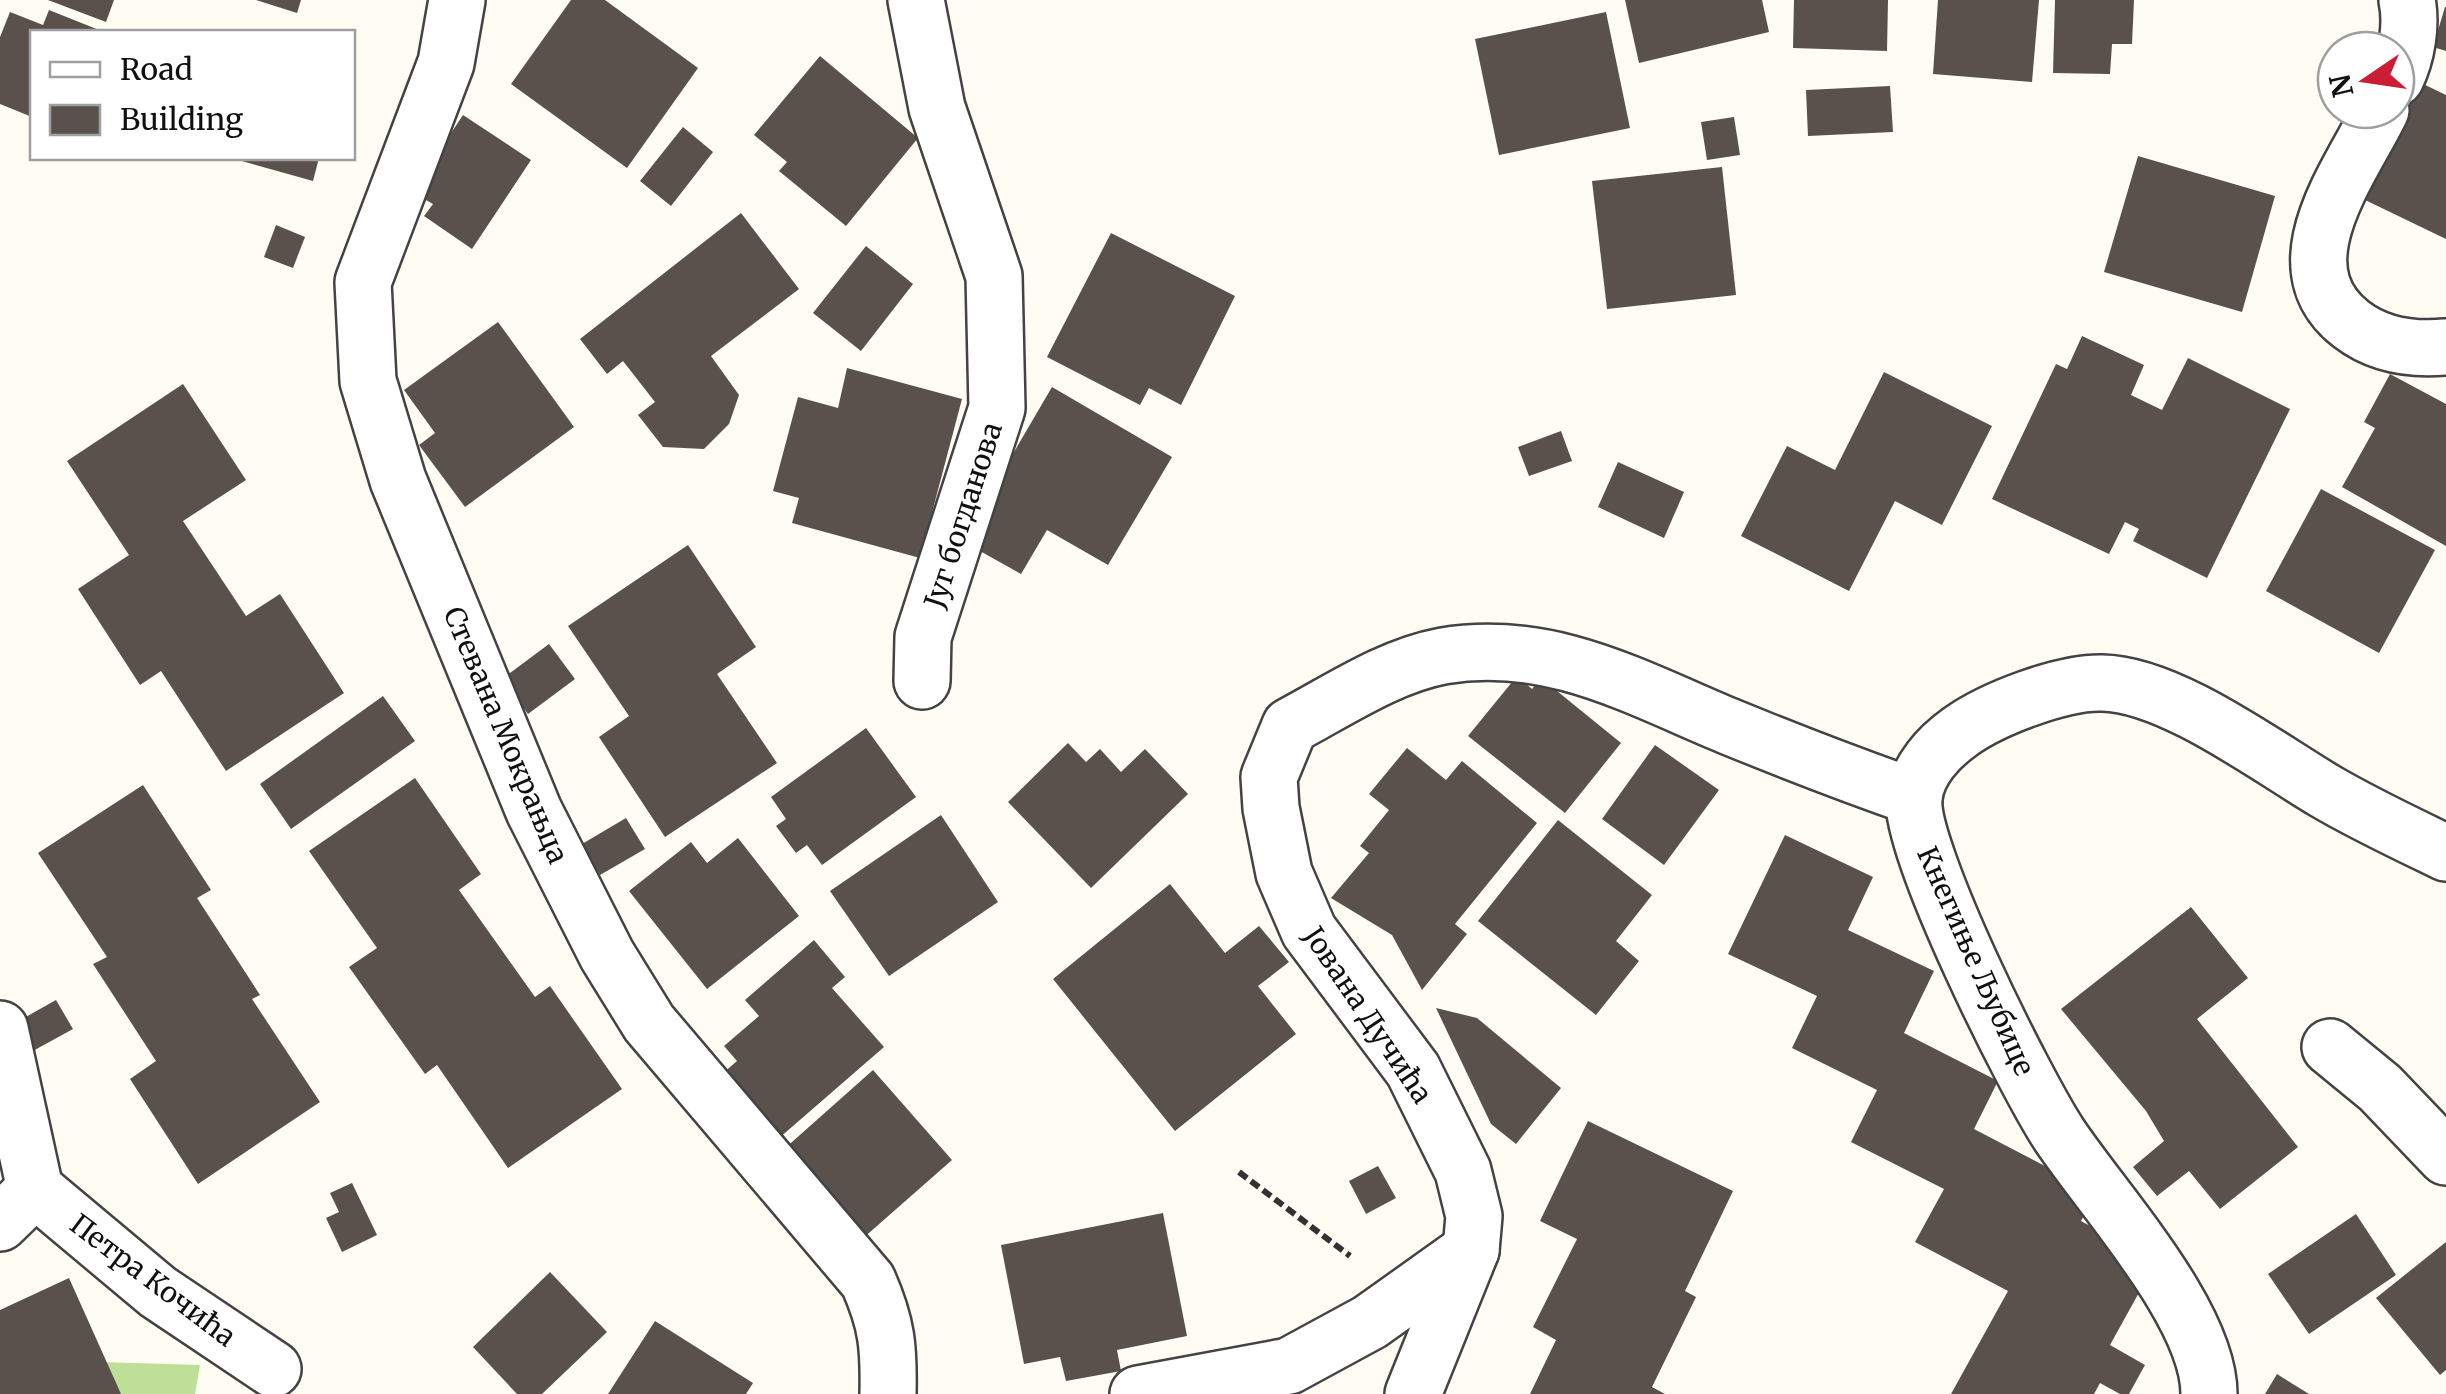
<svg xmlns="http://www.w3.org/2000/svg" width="2446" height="1394" viewBox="0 0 2446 1394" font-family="Merriweather,serif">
  <rect width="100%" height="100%" fill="#fffcf4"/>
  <polygon fill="#bedf98" points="0,1359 200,1365 195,1394 0,1394"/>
  <g fill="#5a504c">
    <polygon points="48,0 114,0 106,22"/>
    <polygon points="256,0 301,0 297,13"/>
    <polygon points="571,0 605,0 698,68 627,168 511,84"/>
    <polygon points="1625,0 1762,0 1769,32 1639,63"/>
    <polygon points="1794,0 1888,0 1887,51 1793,48"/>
    <polygon points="1938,0 2039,0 2032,82 1933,74"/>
    <polygon points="2055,0 2134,0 2132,44 2112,44 2110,74 2053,73"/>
    <polygon points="2445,7 2446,7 2446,51 2433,47"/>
    <polygon points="49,10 104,32 32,32 32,117 0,104 0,37 10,12 43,25"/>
    <polygon points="1606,12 1630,128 1499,155 1475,39"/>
    <polygon points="820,56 918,138 846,226 779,171 787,162 754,135"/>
    <polygon points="2419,82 2446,95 2446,239 2363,199"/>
    <polygon points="1890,86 1893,132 1808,136 1806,90"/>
    <polygon points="463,115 531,160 472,249 424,216 433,204 412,192"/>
    <polygon points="1734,117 1740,155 1707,160 1701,122"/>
    <polygon points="683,127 713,152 671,206 640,181"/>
    <polygon points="2138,156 2275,196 2242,312 2104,272"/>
    <polygon points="231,158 319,158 313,181"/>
    <polygon points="1722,167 1736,295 1607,309 1592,181"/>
    <polygon points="741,213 799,289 711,356 739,395 729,424 704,449 663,447 638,415 655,402 623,361 607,374 580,339"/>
    <polygon points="276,225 305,237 293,268 264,257"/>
    <polygon points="1111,233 1235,296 1181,405 1149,388 1140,405 1047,357"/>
    <polygon points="866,246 913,284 861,351 813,313"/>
    <polygon points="498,322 574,427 465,507 419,445 435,433 404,390"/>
    <polygon points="2082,336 2144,365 2131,395 2162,410 2188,358 2290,409 2207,578 2133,541 2139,529 2125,522 2109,554 1992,499 2056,364 2067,369"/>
    <polygon points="847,368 962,399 920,558 792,523 799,498 773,491 798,397 838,408"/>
    <polygon points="1884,372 1992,426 1942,525 1895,501 1849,591 1741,536 1787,446 1835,470"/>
    <polygon points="2390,374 2446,404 2446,546 2342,487 2375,428 2364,422"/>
    <polygon points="183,384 246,480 183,521 246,616 280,594 344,693 226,771 161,671 140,685 78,589 129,555 67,461"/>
    <polygon points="1052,387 1172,457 1108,565 1047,530 1021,574 962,541"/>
    <polygon points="1561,431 1572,461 1529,476 1518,447"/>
    <polygon points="1618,462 1684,492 1664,538 1598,507"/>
    <polygon points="2321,489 2435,550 2379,653 2266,591"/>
    <polygon points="688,545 756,647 717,674 777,763 665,837 599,737 629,716 568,626"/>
    <polygon points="549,644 575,679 528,714 502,679"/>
    <polygon points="1517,676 1532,689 1541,678 1621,743 1565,813 1468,736"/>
    <polygon points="383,696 415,741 291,829 260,784"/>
    <polygon points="866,728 916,797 822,865 807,845 796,853 776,826 786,819 771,797"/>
    <polygon points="1068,743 1086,762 1100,749 1121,772 1145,749 1188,794 1091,888 1008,802"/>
    <polygon points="1655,745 1719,790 1664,865 1602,819"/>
    <polygon points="1407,748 1446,780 1462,761 1537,823 1455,924 1467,934 1422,990 1392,935 1331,898 1369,853 1360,846 1389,810 1369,794"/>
    <polygon points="415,778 481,874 459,890 535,997 550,986 622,1089 508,1168 437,1065 425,1074 349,967 377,948 309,851"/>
    <polygon points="143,785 211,890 197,898 260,995 252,999 320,1102 198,1184 130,1079 156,1061 93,964 107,957 38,853"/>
    <polygon points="941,815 998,902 889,976 830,891"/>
    <polygon points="626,818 645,849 600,875 582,844"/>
    <polygon points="1558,820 1652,895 1616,941 1639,961 1596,1015 1478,921"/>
    <polygon points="1785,835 1873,877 1848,930 1934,971 1904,1033 1998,1081 1974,1129 2068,1178 2061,1188 2090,1204 2081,1221 2147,1257 2133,1284 2141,1289 2110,1345 2145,1365 2129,1394 2120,1394 2100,1383 2094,1394 1951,1394 2008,1291 1915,1242 1944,1189 1851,1142 1877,1090 1792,1048 1817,996 1728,954"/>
    <polygon points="738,838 799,916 707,989 629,891 691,842 707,863"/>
    <polygon points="1170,884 1225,953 1259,926 1289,962 1258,986 1296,1034 1175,1131 1053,979"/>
    <polygon points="2191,907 2248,978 2197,1019 2298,1147 2220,1209 2189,1171 2157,1196 2133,1167 2164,1141 2146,1111 2061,1009"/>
    <polygon points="814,940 845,977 832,988 884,1047 778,1139 722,1074 737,1061 724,1046 759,1016 745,1000"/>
    <polygon points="56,1000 73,1029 31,1052 15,1023"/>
    <polygon points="1436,1008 1477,1018 1561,1088 1516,1144 1491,1124"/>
    <polygon points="873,1070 952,1160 861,1240 783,1150"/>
    <polygon points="1588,1121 1733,1191 1685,1291 1696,1297 1652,1387 1665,1394 1530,1394 1556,1340 1533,1327 1577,1239 1540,1221"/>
    <polygon points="1378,1166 1396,1198 1366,1214 1349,1181"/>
    <polygon points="352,1183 377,1235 342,1252 326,1218 339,1212 330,1193"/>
    <polygon points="1163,1213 1187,1336 1117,1350 1121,1371 1066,1381 1060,1357 1024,1364 1001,1245"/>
    <polygon points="2356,1214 2396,1275 2309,1334 2268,1274"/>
    <polygon points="2446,1242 2446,1370 2440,1375 2376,1298"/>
    <polygon points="550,1272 607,1332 542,1394 517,1394 473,1347"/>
    <polygon points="69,1278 121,1394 0,1394 0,1310"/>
    <polygon points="655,1321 753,1383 746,1394 608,1394"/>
    <polygon points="2277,1374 2309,1394 2265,1394"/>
  </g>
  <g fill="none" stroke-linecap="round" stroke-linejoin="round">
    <g stroke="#434343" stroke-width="60">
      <g id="minor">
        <path d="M457,0l-11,63 -83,219 5,99 30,99 136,331 73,144 42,68 219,258c19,43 21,66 20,113"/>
        <polyline points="916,0 937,108 994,276 997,408 923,637 922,681"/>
        <path d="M2396,78c11,-23 16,-53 11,-78"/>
        <path d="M2381,110c-30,62 -105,155 -30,214 27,21 62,26 95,23"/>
        <polyline points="0,1029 35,1189 0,1223"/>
        <polyline points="2330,1047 2380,1088 2446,1157"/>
        <polyline points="35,1189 158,1292 273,1369"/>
        <polyline points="1138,1394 1289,1366 1370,1322 1471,1250"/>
        <path d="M1413,1394l58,-144 3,-34 -11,-45 -50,-101 -104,-139 -25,-58 -13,-65 -2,-31 21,-51c49,-26 99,-60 153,-70 106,-18 191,31 285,70 61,25 123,49 186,71"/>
        <path d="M2209,1394c0,-79 -104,-191 -149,-258 -34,-51 -151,-285 -146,-338 3,-28 25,-51 46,-66 32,-23 102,-50 142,-49 68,1 164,73 223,108 39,23 80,42 121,62"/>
      </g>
    </g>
    <polyline stroke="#323232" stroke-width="6" stroke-dasharray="10 5" stroke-linecap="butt" points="1239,1172 1350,1256"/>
    <use href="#minor" stroke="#fff" stroke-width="55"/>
  </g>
  <g text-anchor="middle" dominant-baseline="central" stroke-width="10" stroke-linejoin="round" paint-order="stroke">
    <g font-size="28" fill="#101010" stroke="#fff">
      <text transform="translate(963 515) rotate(-72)">Југ богданова</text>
      <text transform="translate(506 735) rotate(67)">Стевана Мокрањца</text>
      <text transform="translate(1976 961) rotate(66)">Кнегиње Љубице</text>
      <text transform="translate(1368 1015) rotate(56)">Јована Дучића</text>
      <text transform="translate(153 1280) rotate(37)">Петра Кочића</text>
    </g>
  </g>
  <rect x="30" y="30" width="325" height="130" fill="#ffffff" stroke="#9f9f9f" stroke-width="2.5"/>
  <rect x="50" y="62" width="50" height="15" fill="#ffffff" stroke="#9f9f9f" stroke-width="2.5"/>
  <text x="120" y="80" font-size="30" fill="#101010">Road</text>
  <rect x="50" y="105" width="50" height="30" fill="#5a504c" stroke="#9f9f9f" stroke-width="2.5"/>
  <text x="120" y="130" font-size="30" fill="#101010">Building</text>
  <g transform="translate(2366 80) rotate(257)"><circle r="48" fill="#ffffff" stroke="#9f9f9f" stroke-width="2.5"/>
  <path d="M0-8L18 38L0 25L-18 38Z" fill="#cb1d36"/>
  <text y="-15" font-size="28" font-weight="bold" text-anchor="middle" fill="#101010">N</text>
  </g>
</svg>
